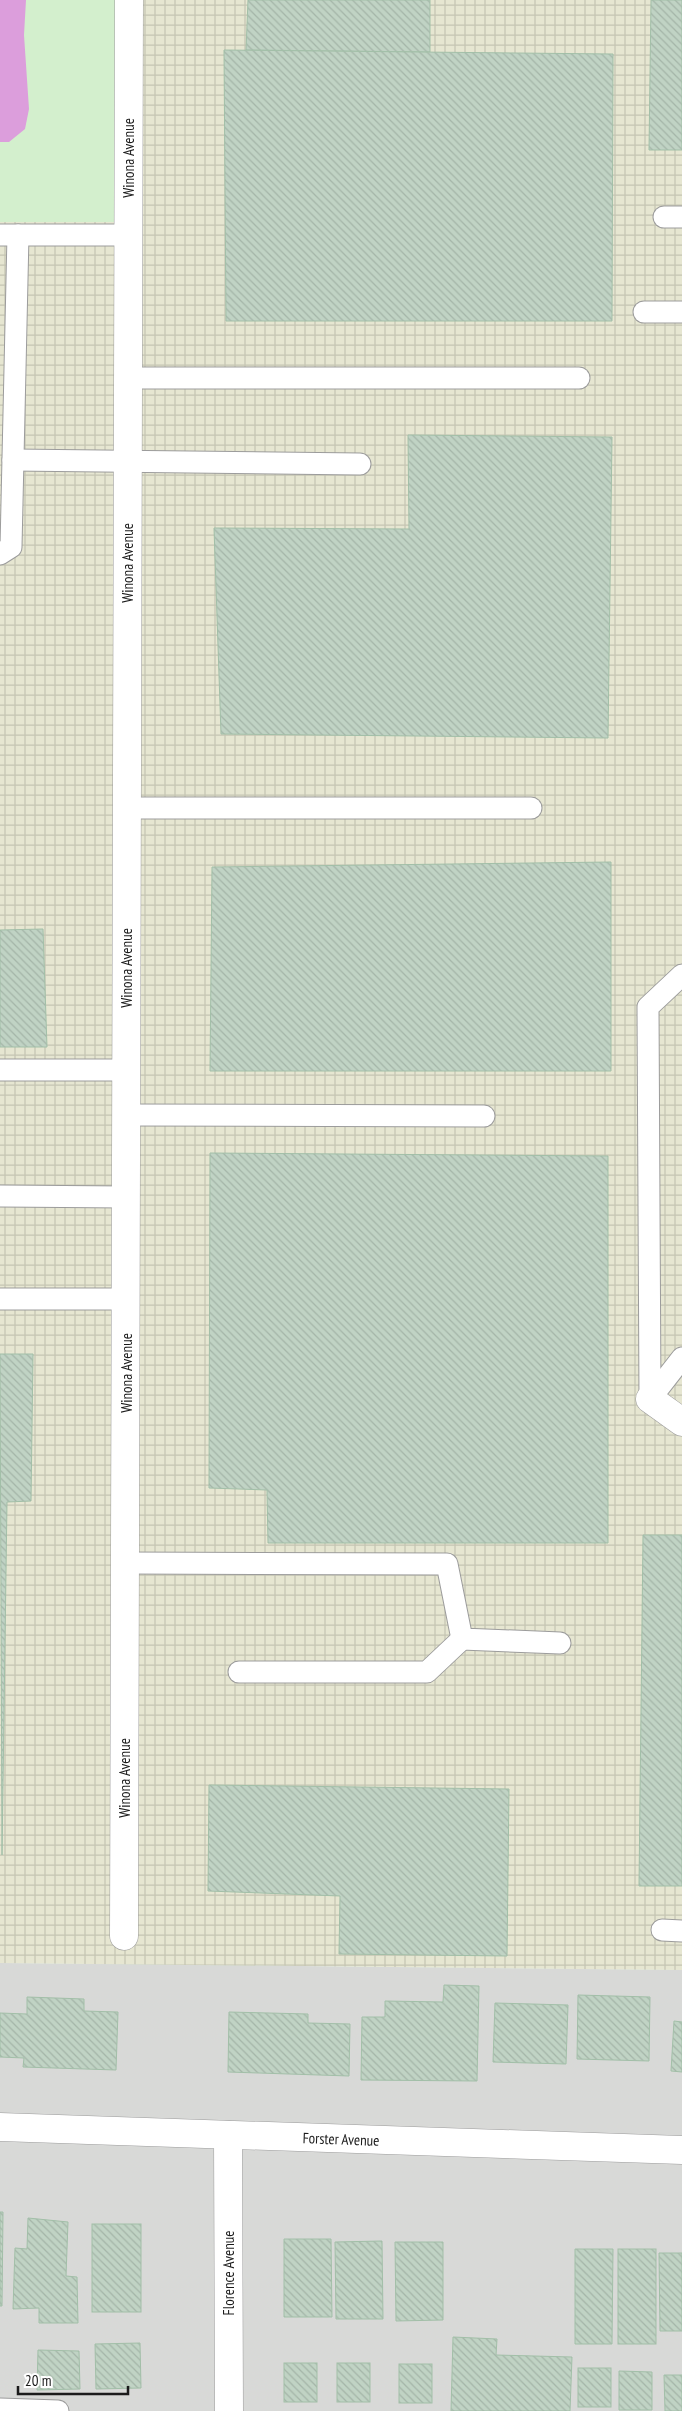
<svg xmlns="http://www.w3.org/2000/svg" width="682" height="2411" viewBox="0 0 682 2411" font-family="'PT Sans Narrow',sans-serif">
  <defs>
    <pattern id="industrial-grid" width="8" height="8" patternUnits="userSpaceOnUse" patternTransform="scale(1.25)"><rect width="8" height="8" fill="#e6e6d1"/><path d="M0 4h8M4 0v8" fill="none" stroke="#c5c5b3"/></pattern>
    <pattern id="building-back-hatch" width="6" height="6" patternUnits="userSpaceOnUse" patternTransform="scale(1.25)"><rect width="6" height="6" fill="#c0d3c4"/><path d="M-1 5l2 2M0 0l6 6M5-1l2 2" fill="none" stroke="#a4b5a8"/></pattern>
  </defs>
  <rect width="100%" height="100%" fill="#dfede5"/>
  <polygon fill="#d8d9d7" points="0,1963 682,1970 682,2411 0,2411"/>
  <polygon fill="#d3efcd" points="0,0 140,0 139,222 0,222"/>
  <polygon fill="url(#industrial-grid)" points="140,0 682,0 682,1970 0,1963 0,222 139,222"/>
  <polygon fill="#dc9edc" points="0,0 26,0 24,35 29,109 25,129 9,142 0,142"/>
  <g fill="url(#building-back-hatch)" stroke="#a2bfa8">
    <polygon points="248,0 430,0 430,52 246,50"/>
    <polygon points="651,0 682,0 682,150 649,150"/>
    <polygon points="224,50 613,54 612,321 226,321"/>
    <polygon points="408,435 612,437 608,738 221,734 214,528 409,529"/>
    <polygon points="611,862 611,1071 210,1071 212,867"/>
    <polygon points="43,929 47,1047 0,1047 0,930"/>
    <polygon points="210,1153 608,1156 608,1543 268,1543 267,1490 209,1488"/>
    <polygon points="0,1354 33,1354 31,1501 7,1502 2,1855"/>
    <polygon points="643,1535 682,1535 682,1886 639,1886"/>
    <polygon points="209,1785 509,1789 507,1956 339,1954 340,1896 208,1891"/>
    <polygon points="444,1985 479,1986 477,2081 361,2080 362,2017 385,2017 385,2001 443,2002"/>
    <polygon points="578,1995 650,1997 649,2061 577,2059"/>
    <polygon points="27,1997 84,1999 84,2011 118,2012 116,2070 23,2067 24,2058 0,2057 0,2013 27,2014"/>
    <polygon points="495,2003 568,2005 566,2064 493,2062"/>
    <polygon points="229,2012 308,2014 308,2023 350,2024 349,2076 228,2072"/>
    <polygon points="674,2021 682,2022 682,2072 671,2071"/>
    <polygon points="0,2212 3,2212 2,2306 0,2306"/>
    <polygon points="28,2218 68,2222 66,2276 77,2277 78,2323 39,2323 39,2308 13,2309 15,2248 27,2249"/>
    <rect x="92" y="2224" width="49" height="88"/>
    <polygon points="284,2239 331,2239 332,2317 284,2317"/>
    <polygon points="382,2241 383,2319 336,2319 335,2242"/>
    <polygon points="395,2242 443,2242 443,2320 396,2321"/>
    <polygon points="575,2249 613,2249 612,2344 575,2344"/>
    <rect x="618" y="2249" width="38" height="95"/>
    <polygon points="659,2253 682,2253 682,2331 660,2331"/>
    <polygon points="453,2337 497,2339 496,2355 572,2357 570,2411 451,2411"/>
    <polygon points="140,2343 141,2388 96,2389 95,2344"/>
    <polygon points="38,2350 79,2351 80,2389 37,2390"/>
    <rect x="284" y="2363" width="33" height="39"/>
    <rect x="337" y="2363" width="33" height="39"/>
    <rect x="399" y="2364" width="33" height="39"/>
    <rect x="578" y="2368" width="33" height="39"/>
    <polygon points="619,2371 652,2372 652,2410 619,2410"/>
    <polygon points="664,2375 682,2375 682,2411 665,2411"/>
  </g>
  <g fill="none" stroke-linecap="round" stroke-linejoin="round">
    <g stroke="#9c9c9c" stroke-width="23">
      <g id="lane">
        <polyline points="664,217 682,217"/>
        <polyline points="0,235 128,235"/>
        <polyline points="644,312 682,312"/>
        <polyline points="127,378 579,378"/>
        <polyline points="13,460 360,464"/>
        <polyline points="0,554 11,547 18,235"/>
        <polyline points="126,808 531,808"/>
        <polyline points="0,1070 126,1070"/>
        <polyline points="126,1115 484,1116"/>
        <polyline points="0,1196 126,1197"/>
        <polyline points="0,1299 126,1299"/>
        <polyline points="650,1399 648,1007 682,975"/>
        <polyline points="650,1399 682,1358"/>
        <polyline points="125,1563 447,1564 462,1639 560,1643"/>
        <polyline points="239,1672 427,1672 462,1639"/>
        <polyline points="662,1930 682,1931"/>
        <polyline points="0,2409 58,2411"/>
      </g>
    </g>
    <g stroke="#9c9c9c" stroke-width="29">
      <g id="street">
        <polyline points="650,1399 682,1422"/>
        <polyline points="124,1936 129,0"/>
        <polyline points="0,2127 682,2150"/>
        <polyline points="228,2135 229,2411"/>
      </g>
    </g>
    <use href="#lane" stroke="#fff" stroke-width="21"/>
    <use href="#street" stroke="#fff" stroke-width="28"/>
  </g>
  <g text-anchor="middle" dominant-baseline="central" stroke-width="5" stroke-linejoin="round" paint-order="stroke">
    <g font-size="15" fill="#1b1b1b" stroke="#fff">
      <text transform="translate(128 158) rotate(-90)">Winona Avenue</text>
      <text transform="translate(127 563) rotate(-90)">Winona Avenue</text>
      <text transform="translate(126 968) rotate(-90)">Winona Avenue</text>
      <text transform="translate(126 1373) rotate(-90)">Winona Avenue</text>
      <text transform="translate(124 1778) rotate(-90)">Winona Avenue</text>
      <text transform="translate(341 2139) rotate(2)">Forster Avenue</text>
      <text transform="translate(228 2273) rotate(-90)">Florence Avenue</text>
    </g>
  </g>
  <path d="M18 2386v8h110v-8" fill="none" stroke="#1b1b1b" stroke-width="2.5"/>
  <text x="25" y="2386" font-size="15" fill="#1b1b1b" stroke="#ffffff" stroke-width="4" paint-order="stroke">20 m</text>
</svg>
